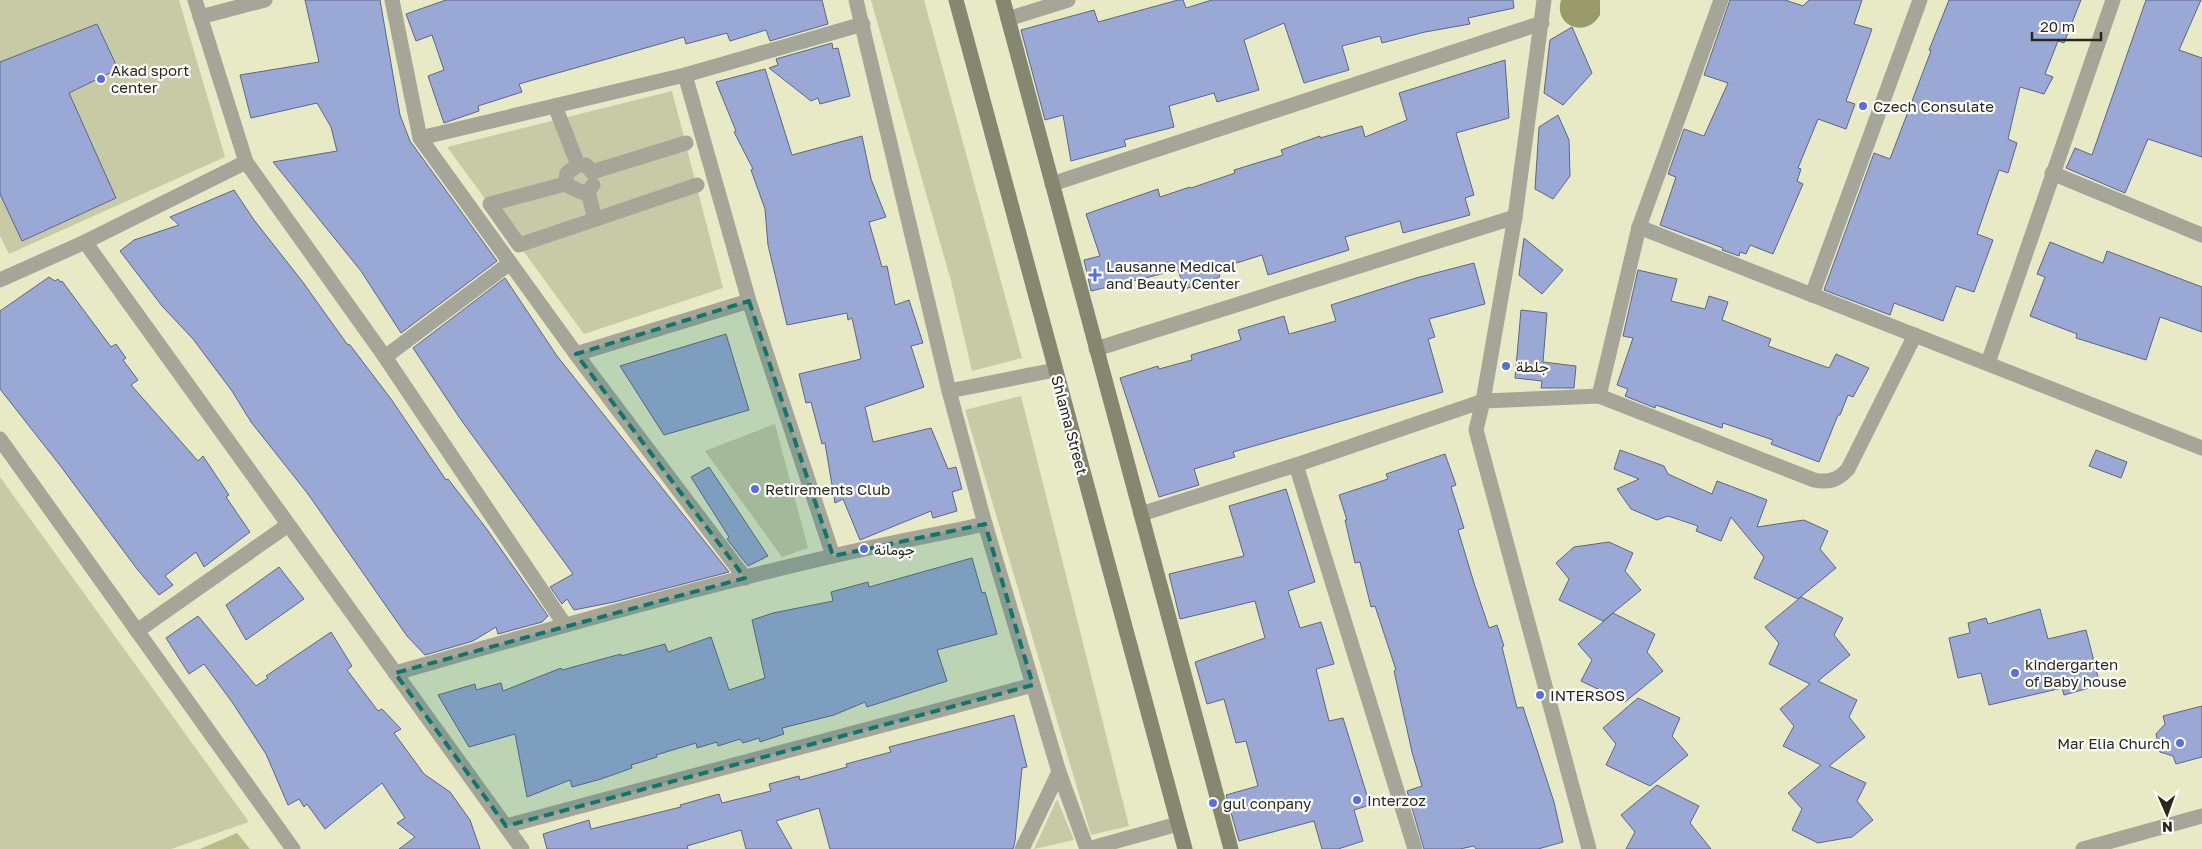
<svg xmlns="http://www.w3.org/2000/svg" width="2202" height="849" viewBox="0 0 2202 849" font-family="'Golos Text',Vazirmatn,sans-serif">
  <rect width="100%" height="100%" fill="#e8eac6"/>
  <g fill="#c8caa5">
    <polygon points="0,0 179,0 225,157 9,254 0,236"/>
    <polygon points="871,0 924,0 1022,358 972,371 951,281"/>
    <polygon points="672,91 723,288 584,334 447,147"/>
    <polygon points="1021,396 1129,826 1091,835 965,410"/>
    <polygon points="775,424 808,548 782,557 705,451"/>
    <polygon points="0,477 249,822 171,849 0,849"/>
    <polygon points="1057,799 1074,840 1034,849"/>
  </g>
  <polygon fill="#b8ba88" points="237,833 250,849 200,849"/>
  <path fill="#999b6a" d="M1561,0h39v15c-14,24 -47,11 -39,-15z"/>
  <g fill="#9aa8d5" stroke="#5e6683">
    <polygon points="305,0 380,0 400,115 410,141 497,261 401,333 361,271 273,162 337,151 331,127 317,103 251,118 240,75 319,62"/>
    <polygon points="446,0 822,0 828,24 770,41 766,30 730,41 727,33 686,44 684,37 519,84 522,92 478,106 479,111 444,123 428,76 444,70 432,35 416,41 406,14"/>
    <polygon points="1178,0 1183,0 1186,8 1212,0 1513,0 1514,8 1468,18 1470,24 1425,32 1382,43 1380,36 1342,46 1349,70 1304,83 1284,23 1244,40 1259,90 1217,102 1214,93 1169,106 1174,127 1124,140 1126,146 1071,161 1063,115 1045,120 1021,30 1094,10 1098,22"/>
    <polygon points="1730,0 1785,0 1803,6 1809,0 1862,0 1854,24 1872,29 1846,101 1855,104 1846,129 1818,119 1798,168 1801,169 1797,181 1803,184 1773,254 1750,245 1746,254 1740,252 1739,256 1722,250 1723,248 1660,225 1676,177 1668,174 1684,129 1704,136 1728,83 1704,75"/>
    <polygon points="1949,0 2081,0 2064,43 2058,41 2045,74 2053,77 2044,94 2020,87 2008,139 2017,143 2008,173 1999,170 1977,234 1993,240 1974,292 1956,286 1943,321 1894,303 1890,315 1824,290 1874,153 1890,159 1931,51 1929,50"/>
    <polygon points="2146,0 2201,0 2179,50 2202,58 2202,157 2148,139 2125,193 2066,168 2075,148 2092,155"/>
    <polygon points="97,24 118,69 69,93 116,198 22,241 0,194 0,62"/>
    <polygon points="1572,27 1592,73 1563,105 1544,93 1550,40"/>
    <polygon points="832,43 833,49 838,48 850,96 820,104 818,98 811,101 769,68 778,65 776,59"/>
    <polygon points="1505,60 1509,118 1456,133 1474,195 1465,198 1470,215 1403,233 1400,221 1345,237 1349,250 1268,275 1262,255 1217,269 1220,277 1185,289 1178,270 1091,291 1084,260 1100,256 1086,214 1158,189 1160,197 1190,187 1191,188 1235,173 1234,170 1283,155 1281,150 1320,136 1320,138 1362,126 1365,137 1407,120 1399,93"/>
    <polygon points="765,69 792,155 862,136 871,179 886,217 869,222 882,267 887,266 895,305 909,300 923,343 911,346 924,387 865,407 873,442 931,428 948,469 956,467 962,489 952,492 957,511 933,518 931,511 860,540 843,499 835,503 825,443 822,444 811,402 806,403 799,374 861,359 852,318 848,320 847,313 787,325 768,245 765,209 751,170 753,169 734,132 736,131 716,82"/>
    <polygon points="1558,115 1569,140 1570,176 1553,199 1535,189 1539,127"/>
    <polygon points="234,190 254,220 302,281 347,344 350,345 391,399 446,480 448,479 486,528 548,616 542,622 498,634 496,627 473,641 425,655 407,636 308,494 251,422 232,391 193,339 162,306 120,251 134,240 179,225 170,217"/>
    <polygon points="1524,238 1563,270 1542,294 1519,275"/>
    <polygon points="2050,242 2103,263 2107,251 2202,287 2202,332 2160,317 2146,360 2076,338 2077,334 2030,316 2045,277 2037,274"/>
    <polygon points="1474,263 1485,304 1429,319 1435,337 1428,339 1443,392 1233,452 1235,457 1194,469 1199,485 1159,497 1120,378 1158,366 1159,369 1192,360 1191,355 1241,340 1238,330 1284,316 1289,334 1336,321 1331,305 1416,278"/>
    <polygon points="1638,270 1677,279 1671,301 1705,309 1709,296 1728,302 1722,320 1771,339 1768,346 1829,368 1836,354 1869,368 1853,397 1848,395 1840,415 1838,415 1819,462 1771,444 1773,440 1723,423 1722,428 1656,405 1655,408 1625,396 1628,389 1617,385 1633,338 1623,336"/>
    <polygon points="49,277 55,281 58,279 60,282 62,281 111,347 116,344 126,358 123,360 138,380 131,385 198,461 203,456 229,495 226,497 250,532 204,567 196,552 165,576 173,585 159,595 137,569 59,464 0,389 0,311"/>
    <polygon points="505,278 557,356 729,572 614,602 574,610 567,599 562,604 550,587 573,574 459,417 413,348"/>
    <polygon points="1521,310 1547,313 1543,362 1576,366 1574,388 1541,388 1542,381 1515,378"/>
    <polygon points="726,334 749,410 664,435 620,366"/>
    <polygon points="1620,450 1664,466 1668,474 1712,494 1717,481 1767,500 1757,527 1804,520 1828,531 1820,549 1836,568 1798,599 1754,578 1764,557 1731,517 1721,541 1696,531 1698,526 1668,516 1657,520 1631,509 1617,489 1639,479 1614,469"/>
    <polygon points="2096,450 2127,462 2121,478 2089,466"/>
    <polygon points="1445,454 1456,485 1451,487 1464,528 1458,530 1474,583 1489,628 1497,625 1504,646 1502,647 1517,708 1523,707 1554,802 1563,842 1538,849 1476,849 1474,846 1460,849 1424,849 1407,791 1422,786 1412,752 1394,671 1396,670 1375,606 1371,607 1360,562 1355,563 1345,520 1347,520 1339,495 1388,479 1386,474"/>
    <polygon points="709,467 768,556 748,566 727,539 729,537 691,477"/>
    <polygon points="1286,489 1315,582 1288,591 1300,628 1321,622 1334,664 1316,669 1329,721 1343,718 1370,805 1354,810 1363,841 1338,849 1322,849 1314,821 1239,841 1226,795 1258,786 1246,741 1236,743 1224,699 1207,704 1195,662 1265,638 1255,601 1180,619 1169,574 1244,556 1229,506"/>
    <polygon points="1609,542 1633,553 1625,571 1641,590 1603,621 1559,600 1569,579 1556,563 1574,547"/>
    <polygon points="972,558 982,593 985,592 997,634 937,650 947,681 867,707 865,702 834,715 782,728 784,734 760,742 759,738 743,743 740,739 718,746 717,742 697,748 696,743 656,755 657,757 631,765 632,768 601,779 572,787 570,780 527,797 515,734 469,747 438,695 475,684 476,690 501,683 503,691 561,668 562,670 621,654 621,656 665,644 668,652 711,637 729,690 765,678 752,620 773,613 833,601 831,592 868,582 869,587"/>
    <polygon points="279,567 304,599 246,640 226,605"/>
    <polygon points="1801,597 1843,618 1834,635 1850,655 1818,681 1857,700 1849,717 1865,737 1829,766 1866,783 1857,801 1873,820 1852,837 1818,843 1792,830 1802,809 1788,793 1821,765 1783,746 1794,726 1780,709 1810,684 1769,664 1779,643 1765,627"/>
    <polygon points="2040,609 2048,639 2086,630 2100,685 2064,695 2062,688 1989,705 1981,673 1958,678 1949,638 1970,633 1968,623 1986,618 1988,624"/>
    <polygon points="1613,613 1655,634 1647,652 1663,671 1625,702 1581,681 1592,660 1578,644"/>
    <polygon points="198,616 256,686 268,678 266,676 331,632 352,666 347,670 378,711 382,709 401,729 394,733 424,774 450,792 470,820 480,849 399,849 415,837 397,823 405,818 382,783 325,829 307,804 304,807 299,799 288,805 266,754 232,702 204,664 189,674 166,638"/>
    <polygon points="1638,698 1680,718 1672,736 1688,755 1650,786 1606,765 1616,744 1603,728"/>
    <polygon points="2202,706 2202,757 2176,764 2173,756 2160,752 2156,734 2165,724 2163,716"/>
    <polygon points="1014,715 1027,767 1022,768 1015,841 1013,849 830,849 819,808 776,821 792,849 746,849 741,830 687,846 688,849 547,849 543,834 589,820 591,829 681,807 680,805 719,794 722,803 771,791 769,784 799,776 800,780 847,767 846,764 891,752 889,747"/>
    <polygon points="1657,785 1699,806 1690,823 1711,849 1626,849 1635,832 1621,815"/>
  </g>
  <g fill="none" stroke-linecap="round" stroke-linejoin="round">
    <g stroke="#a5a697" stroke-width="15">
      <polyline points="555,106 578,165"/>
      <polyline points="565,184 490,204 519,245 697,185"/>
      <polyline points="593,185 588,192 595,219"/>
      <polyline points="588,192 581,192 565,184 567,173 578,165 586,165 592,172 686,143"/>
    </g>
    <g stroke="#a5a697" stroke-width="15">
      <polyline points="195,0 246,162 385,357 565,625"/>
      <polyline points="392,0 420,138 576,354 745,578"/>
      <polyline points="856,0 949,391 985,524 1059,772 1087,849"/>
      <polyline points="1544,0 1515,217 1483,401 1476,430 1589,849"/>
      <polyline points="200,17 265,0"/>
      <polyline points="1008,19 1068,0"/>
      <polyline points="685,75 749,301 833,556"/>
      <polyline points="420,138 685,75 863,24"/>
      <polyline points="2052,173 2202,235"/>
      <polyline points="1052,184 1542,23"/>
      <polyline points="1639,227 2202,448"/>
      <polyline points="85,242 522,849"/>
      <polyline points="0,280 85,242 246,162"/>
      <polyline points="1812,295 1920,0"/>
      <polyline points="1096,349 1515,217"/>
      <polyline points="576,354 749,301"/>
      <polyline points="385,357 510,263"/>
      <polyline points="1988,363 2113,0"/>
      <polyline points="949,391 1055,370"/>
      <polyline points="1599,396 1639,227 1721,0"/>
      <polyline points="0,439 293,849"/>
      <polyline points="1296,465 1415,849"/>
      <path d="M1141,514l155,-49 187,-64 116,-5 215,84c15,3 24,0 34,-11l67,-134"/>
      <polyline points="137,631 288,525"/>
      <path d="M395,673c145,-41 291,-83 438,-117 50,-12 101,-21 152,-32"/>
      <polyline points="506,826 1033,685"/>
      <polyline points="1022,849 1059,772"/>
      <polyline points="1088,849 1178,824"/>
    </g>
    <polyline stroke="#a5a697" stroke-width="15" points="2083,849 2202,816"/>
    <g stroke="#868771" stroke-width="15">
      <polyline points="956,0 1185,849"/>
      <polyline points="1003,0 1231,849"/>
    </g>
  </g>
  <path fill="#0f766e" fill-opacity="0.2" stroke="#0f766e" stroke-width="4" stroke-dasharray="10 6" stroke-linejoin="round" d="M749,301l84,255 152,-32 48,161 -527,141 -111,-153 350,-95 -169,-224z"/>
  <g fill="#576fe5" stroke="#fff" stroke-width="2">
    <circle cx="101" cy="79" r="5"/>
    <circle cx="1863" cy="106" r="5"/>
    <path d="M1092.5 267.5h5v5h5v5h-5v5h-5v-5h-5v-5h5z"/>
    <circle cx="1506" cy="366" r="5"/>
    <circle cx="755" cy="489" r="5"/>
    <circle cx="864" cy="549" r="5"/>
    <circle cx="2015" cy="673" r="5"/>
    <circle cx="1540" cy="695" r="5"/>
    <circle cx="2180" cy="743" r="5"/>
    <circle cx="1357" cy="800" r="5"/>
    <circle cx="1213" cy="803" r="5"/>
  </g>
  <g text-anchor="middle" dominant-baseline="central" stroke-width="4.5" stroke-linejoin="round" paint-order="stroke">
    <g font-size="15" fill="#28281b" stroke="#fff" text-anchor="start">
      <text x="111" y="70">Akad sport<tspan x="111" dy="17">center</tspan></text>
      <text x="1873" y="106">Czech Consulate</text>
      <text x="1106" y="266">Lausanne Medical<tspan x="1106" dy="17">and Beauty Center</tspan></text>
      <text x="1516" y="366">جلطة</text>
      <text x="765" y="489">Retirements Club</text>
      <text x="874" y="549">جومانة</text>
      <text x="2025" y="664">kindergarten<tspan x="2025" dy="17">of Baby house</tspan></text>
      <text x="1550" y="695">INTERSOS</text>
      <text x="2170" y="743" text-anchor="end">Mar Elia Church</text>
      <text x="1367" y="800">Interzoz</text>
      <text x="1223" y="803">gul conpany</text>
    </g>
    <g font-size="15" fill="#28281b" stroke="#fff">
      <text transform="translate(1070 425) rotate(75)">Shlama Street</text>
    </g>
  </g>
  <g transform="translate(2167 814) rotate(178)" stroke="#ffffff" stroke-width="4" paint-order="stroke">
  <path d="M0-4L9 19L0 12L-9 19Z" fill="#28281b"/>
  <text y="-8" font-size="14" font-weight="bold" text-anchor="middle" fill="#28281b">N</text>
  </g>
  <path d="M2032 32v8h69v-8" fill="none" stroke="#28281b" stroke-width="2.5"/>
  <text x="2040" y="32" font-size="15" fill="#28281b" stroke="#ffffff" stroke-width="4" paint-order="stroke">20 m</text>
</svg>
